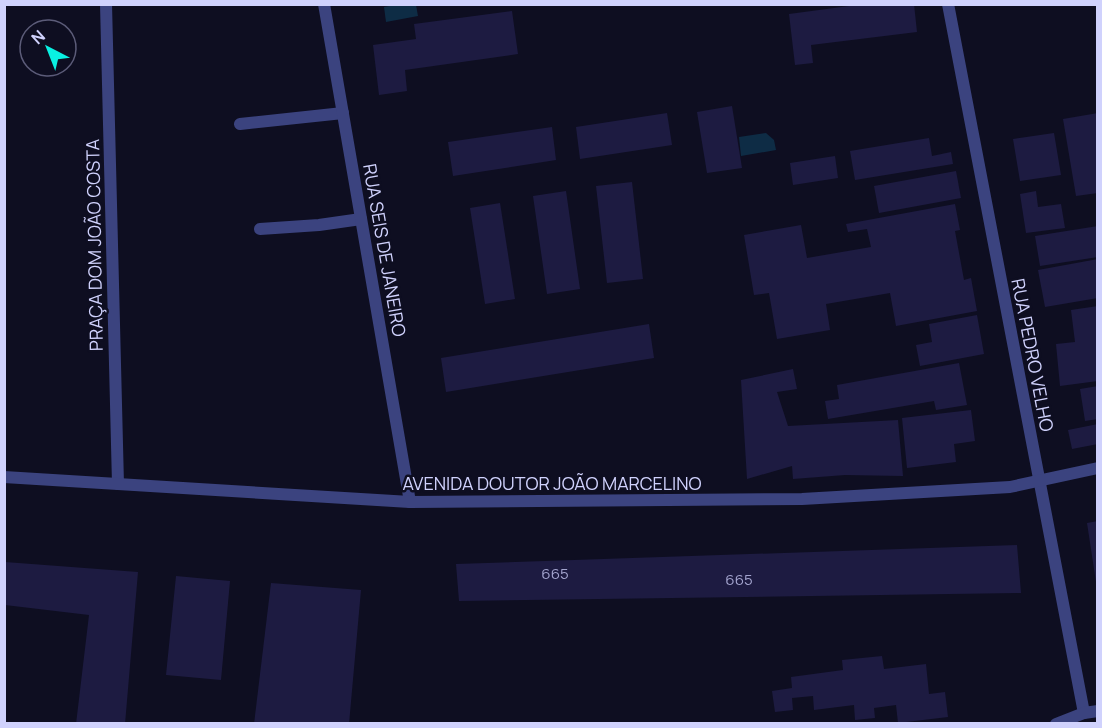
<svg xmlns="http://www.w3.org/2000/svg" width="1102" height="728" viewBox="0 0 1102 728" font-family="Manrope,sans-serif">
  <rect width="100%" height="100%" fill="#0e0e21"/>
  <g fill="#0e2c45">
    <polygon points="400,4 416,5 418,16 386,22 384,7"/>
    <polygon points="766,133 774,140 776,150 741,156 739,137"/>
  </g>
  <g fill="#1d1b41">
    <polygon points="864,4 914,4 917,32 811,45 813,63 795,65 789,14"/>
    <polygon points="512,11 518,54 405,70 407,91 379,95 373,45 416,39 414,24"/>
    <polygon points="732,106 742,168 707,173 697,112"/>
    <polygon points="667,113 672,145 580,159 576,127"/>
    <polygon points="1098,113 1098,193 1076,196 1063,119"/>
    <polygon points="552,127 556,160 453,176 448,142"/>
    <polygon points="1054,133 1061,175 1020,181 1013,139"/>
    <polygon points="929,138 932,156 951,152 953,164 855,180 850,151"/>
    <polygon points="835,156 838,178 793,185 790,163"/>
    <polygon points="956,171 961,198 879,213 874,186"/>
    <polygon points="632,182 643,279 607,283 596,186"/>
    <polygon points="566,191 580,289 547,294 533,196"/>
    <polygon points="1036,191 1038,207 1061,204 1065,228 1026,233 1020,194"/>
    <polygon points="500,203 515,299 485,304 470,208"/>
    <polygon points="955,204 960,230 955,231 964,280 971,278 977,311 896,326 890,293 826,304 830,330 777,339 769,293 754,295 744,235 801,225 807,258 871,247 867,229 848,232 846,224"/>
    <polygon points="1098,226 1098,257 1040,266 1035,236"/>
    <polygon points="1098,259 1098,298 1045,307 1038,270"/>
    <polygon points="1098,306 1098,381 1060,386 1056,344 1075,342 1071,310"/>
    <polygon points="977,315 984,354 920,366 916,345 932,342 929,324"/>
    <polygon points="649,324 654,358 446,392 441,358"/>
    <polygon points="959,363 967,405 936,410 934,401 828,419 825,401 839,399 837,385"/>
    <polygon points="793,369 797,389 777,392 788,426 898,420 903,476 845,475 793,479 792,466 747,479 741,380"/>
    <polygon points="1098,386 1098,419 1085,421 1080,389"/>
    <polygon points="971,410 975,441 954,444 956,462 907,468 902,418"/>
    <polygon points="1098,424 1098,444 1072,449 1068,430"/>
    <polygon points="1098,521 1098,582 1096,582 1087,523"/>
    <polygon points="1017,545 1021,593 459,601 456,564"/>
    <polygon points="5,562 138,572 125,724 76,724 89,615 5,605"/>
    <polygon points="176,576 230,581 221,680 166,675"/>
    <polygon points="271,583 361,590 349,724 254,724"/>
    <polygon points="882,656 884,669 926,664 929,694 945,692 948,717 898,723 896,705 874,708 875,718 855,720 854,705 814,710 813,696 792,698 793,710 775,712 772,691 792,688 791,677 843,670 842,660"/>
  </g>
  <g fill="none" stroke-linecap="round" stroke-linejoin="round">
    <g stroke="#3b437f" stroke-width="12">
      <polyline points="240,124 343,113"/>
      <polyline points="260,229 319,225 361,219"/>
    </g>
    <g stroke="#3b437f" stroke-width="12">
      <polyline points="106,4 118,484"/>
      <polyline points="324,4 410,502"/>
      <polyline points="948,4 1084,713"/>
      <polyline points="1056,724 1084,713 1098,711"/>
    </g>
    <polyline stroke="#3b437f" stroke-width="12" points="4,477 410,502 802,499 1010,487 1098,468"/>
  </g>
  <g text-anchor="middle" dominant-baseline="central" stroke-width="5" stroke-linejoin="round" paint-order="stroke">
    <g font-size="15" fill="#a3a4ce">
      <text x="555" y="573">665</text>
      <text x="739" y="579">665</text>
    </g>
    <g font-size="18" fill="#d0d2fd" stroke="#0e0e21">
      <text transform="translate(94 245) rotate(-91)">PRAÇA DOM JOÃO COSTA</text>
      <text transform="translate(385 250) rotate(80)">RUA SEIS DE JANEIRO</text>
      <text transform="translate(1033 355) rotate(79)">RUA PEDRO VELHO</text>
      <text x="552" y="483">AVENIDA DOUTOR JOÃO MARCELINO</text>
    </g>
  </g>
  <rect width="1102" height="728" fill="none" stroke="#d0d2fd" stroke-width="12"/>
  <g transform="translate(48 48) rotate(318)"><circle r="28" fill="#0e0e21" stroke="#5c5c79" stroke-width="1.5"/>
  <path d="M0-4.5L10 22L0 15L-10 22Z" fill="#09f1e2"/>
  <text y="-9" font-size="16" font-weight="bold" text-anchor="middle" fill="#d0d2fd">N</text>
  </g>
</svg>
